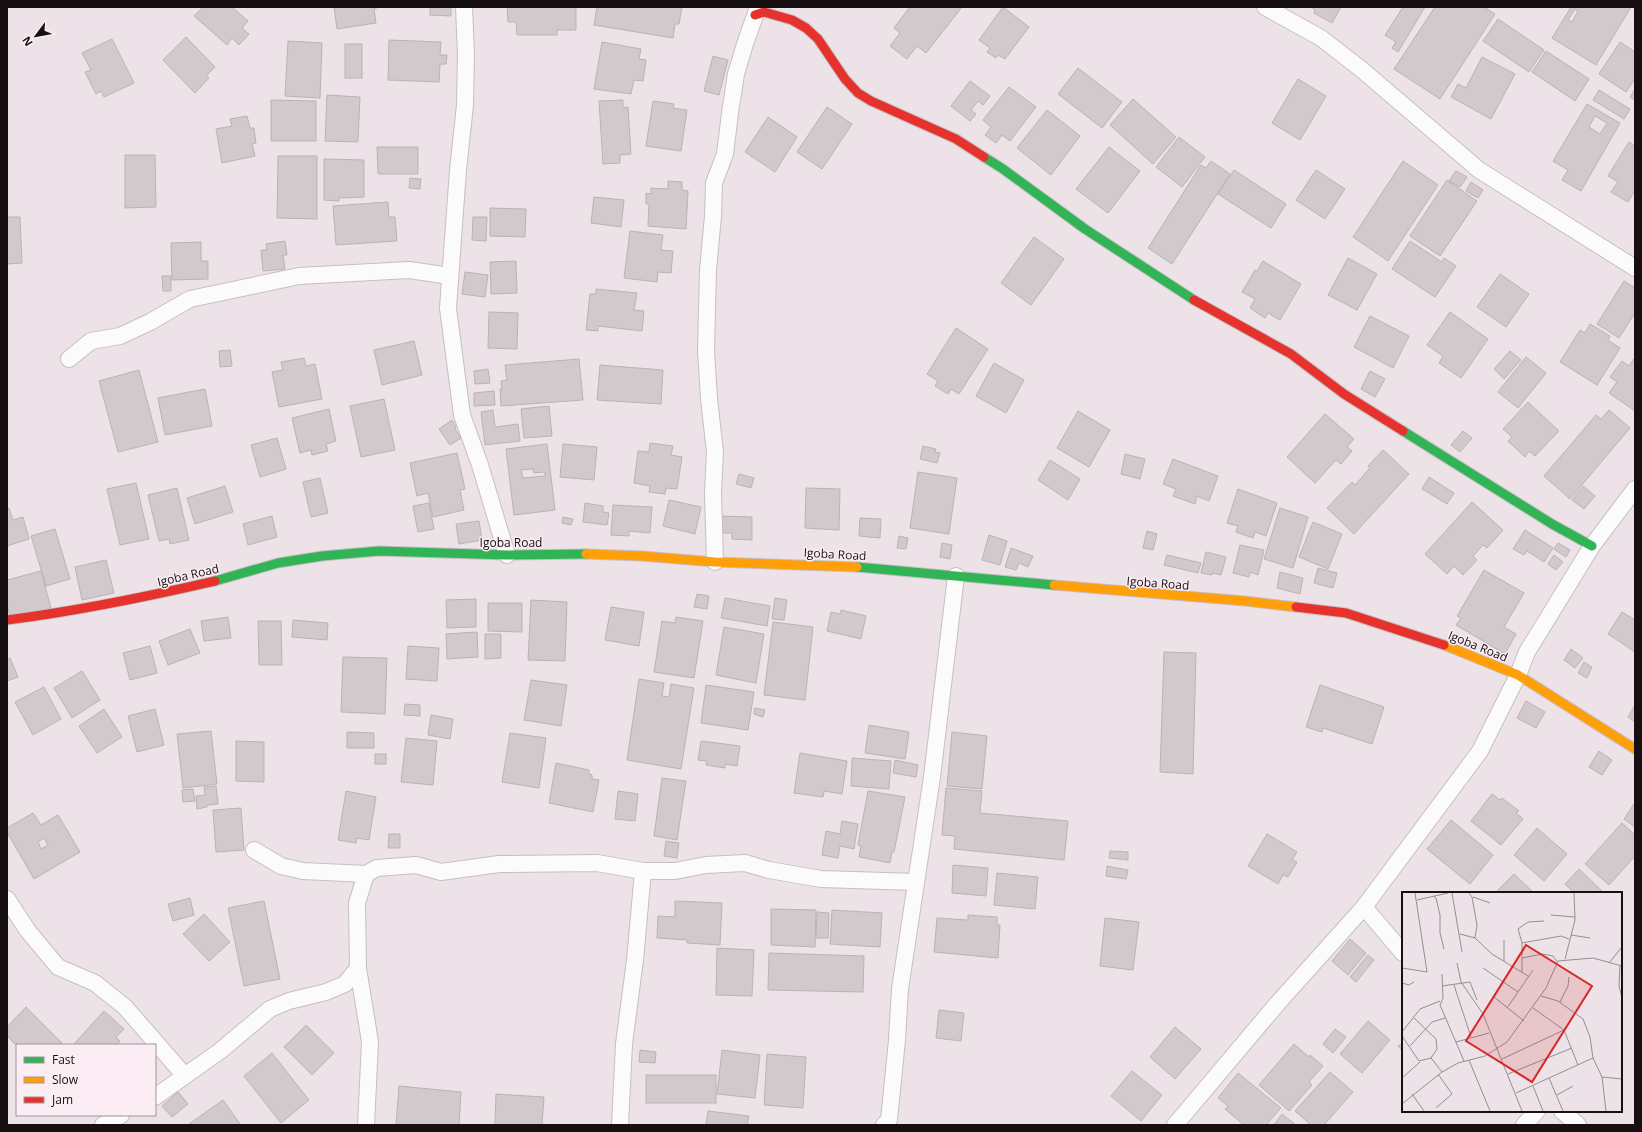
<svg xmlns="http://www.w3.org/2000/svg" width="1642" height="1132" viewBox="0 0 1642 1132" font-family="'Open Sans',sans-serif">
  <rect width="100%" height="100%" fill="#ece2e7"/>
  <g fill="#d1c9cb" stroke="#bab3b5" fill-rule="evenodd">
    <polygon points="203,7 232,7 248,21 242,28 249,34 239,45 232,38 227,45 194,16"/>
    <polygon points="334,7 377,7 377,8 374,9 376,23 337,29"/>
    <polygon points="430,7 451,7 451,16 430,15"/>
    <polygon points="507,7 576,7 576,30 557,30 557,35 517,35 516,22 508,22"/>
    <polygon points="597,7 682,7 679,24 675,24 673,38 594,25"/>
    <polygon points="910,7 962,7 926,53 917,46 907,59 890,46 900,33 894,28"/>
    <polygon points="1003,7 1029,27 1005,59 998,55 996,58 987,52 990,48 979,40"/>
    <polygon points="1311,7 1341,7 1332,23 1314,13 1315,10"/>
    <polygon points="1403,7 1425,7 1398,52 1392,48 1396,42 1385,35"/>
    <polygon points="1435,7 1484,7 1495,14 1440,99 1394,69"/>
    <path d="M1571,7h60l-35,58 -44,-27zM1575,9l3,2 -6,11 -4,-2z"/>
    <polygon points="1498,19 1544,50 1529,72 1483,41"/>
    <polygon points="186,37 215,67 206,76 209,78 195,93 163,60"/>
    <polygon points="112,39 134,83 104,97 101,91 96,94 85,72 91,70 82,53"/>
    <polygon points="389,40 441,42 440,55 447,55 446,64 440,64 439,82 388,80"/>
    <polygon points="288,41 322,43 320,98 285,96"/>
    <polygon points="602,42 641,49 639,59 646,60 643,81 634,80 631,94 594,89"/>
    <polygon points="1620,42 1635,52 1635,79 1626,92 1599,74"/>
    <rect x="345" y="44" width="17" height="34"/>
    <polygon points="1546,51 1589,79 1575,101 1532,72"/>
    <polygon points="713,56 728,60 719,95 704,91"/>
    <polygon points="1482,57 1515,74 1491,119 1451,97 1458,84 1466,88"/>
    <polygon points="1078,68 1122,102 1102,128 1058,94"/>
    <polygon points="1298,79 1326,96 1300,140 1272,123"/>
    <polygon points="970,81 990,96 983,105 978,101 971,110 976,114 970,121 951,106"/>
    <polygon points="1009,87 1036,107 1010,141 1002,135 996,143 985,135 991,127 983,120"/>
    <polygon points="1635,89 1635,100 1630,97"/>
    <polygon points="1599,90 1630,109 1624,119 1593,100"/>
    <polygon points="327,95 360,97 358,142 325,141"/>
    <polygon points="1133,99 1176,137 1153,164 1110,125"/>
    <polygon points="271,100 316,101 316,141 271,141"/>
    <polygon points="623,100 623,108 628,107 631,154 620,155 620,163 603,164 599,101"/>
    <polygon points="653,101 674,104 673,108 687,110 681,151 646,146"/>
    <path d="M1587,104l33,19 -39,68 -19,-11 6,-10 -15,-9zM1595,116l12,7 -7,11 -11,-7z"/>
    <polygon points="827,107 852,124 822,169 797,152"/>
    <polygon points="1047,110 1080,136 1051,175 1017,148"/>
    <polygon points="247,116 250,128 254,128 256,143 252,144 255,156 222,163 216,129 232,126 230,119"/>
    <polygon points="768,117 797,137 775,172 745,152"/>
    <polygon points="1179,137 1205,157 1182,187 1156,167"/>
    <polygon points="1629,142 1635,146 1635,193 1634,192 1628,202 1611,192 1618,182 1608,176"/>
    <polygon points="377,147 418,147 418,174 378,174"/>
    <polygon points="1109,147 1140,171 1108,213 1076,189"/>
    <polygon points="125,155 155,155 156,207 125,208"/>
    <polygon points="278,156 317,156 317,219 277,218"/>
    <polygon points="324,159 364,160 364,197 339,198 339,201 324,200"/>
    <polygon points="1211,161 1230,174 1172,264 1148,248 1201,165 1206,168"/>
    <polygon points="1403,161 1438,185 1388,261 1353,237"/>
    <polygon points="1234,170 1286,204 1271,228 1218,194"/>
    <polygon points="1316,170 1345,189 1325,219 1296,200"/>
    <polygon points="1456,171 1467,177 1460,187 1449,181"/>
    <polygon points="410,178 421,179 420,189 409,188"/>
    <polygon points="1447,180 1477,201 1440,256 1410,236"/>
    <polygon points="668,181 682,182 682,190 688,191 686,229 648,226 649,204 646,204 646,193 651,194 651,188 668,189"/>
    <polygon points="1471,182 1483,190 1478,198 1466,191"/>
    <polygon points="594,197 624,200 621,227 591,223"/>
    <polygon points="388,202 389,217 395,217 397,241 336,245 333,206"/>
    <polygon points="490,208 526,209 525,237 490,236"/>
    <polygon points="7,217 20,217 22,263 7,264"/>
    <polygon points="473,217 487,217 486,241 472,240"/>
    <polygon points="630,231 663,235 661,250 673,251 671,273 658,272 657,282 624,278"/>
    <polygon points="1034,237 1064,259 1031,305 1001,283"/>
    <polygon points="285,241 287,255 283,255 285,269 263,271 261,250 267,250 266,244"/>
    <polygon points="1410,241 1442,262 1444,258 1456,266 1435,297 1392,269"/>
    <polygon points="201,242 201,261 208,261 208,279 172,280 171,243"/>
    <polygon points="1348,258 1377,274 1357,310 1328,295"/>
    <polygon points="516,261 517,293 491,294 490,262"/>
    <polygon points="1263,261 1301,284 1280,320 1268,313 1265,318 1250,308 1255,299 1242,292 1255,270 1257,271"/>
    <polygon points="465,272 488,275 485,297 462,294"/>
    <polygon points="1500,274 1529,294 1506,327 1477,307"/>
    <polygon points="162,276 171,276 171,291 163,291"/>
    <polygon points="1624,281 1635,288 1635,313 1619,338 1597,324"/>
    <polygon points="596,289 637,293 634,310 644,311 642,331 598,326 598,331 586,330 590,294 596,294"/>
    <polygon points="489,312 518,313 517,349 488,348"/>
    <polygon points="1450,312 1488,339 1461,378 1439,363 1443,356 1427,345"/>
    <polygon points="1370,316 1409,336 1393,368 1354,347"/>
    <polygon points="1590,324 1610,336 1608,340 1620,348 1597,385 1560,362 1580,330 1585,333"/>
    <polygon points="956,328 988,349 959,394 951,389 948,394 935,386 938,381 927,374"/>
    <polygon points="414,341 422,375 382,385 374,350"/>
    <polygon points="230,350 232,366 220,367 219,351"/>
    <polygon points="1510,351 1521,360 1504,379 1494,369"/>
    <polygon points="1526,357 1546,373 1518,408 1498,392"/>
    <polygon points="1635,357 1635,411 1609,393 1617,382 1610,377 1622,361 1629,366"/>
    <polygon points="304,358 306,366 315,364 322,399 279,407 272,372 283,370 281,362"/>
    <polygon points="579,359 583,400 501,406 500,389 502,389 501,381 507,380 505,365"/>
    <polygon points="994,363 1024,380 1006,413 976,396"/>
    <polygon points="600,365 663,370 661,404 597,400"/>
    <polygon points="488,369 490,383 475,384 474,371"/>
    <polygon points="139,370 158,442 118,452 99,381"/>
    <polygon points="1370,371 1385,379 1375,397 1361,389"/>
    <polygon points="205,389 212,426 165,435 158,398"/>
    <polygon points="494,391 495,405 474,406 474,393"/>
    <polygon points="384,399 395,450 361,457 350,406"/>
    <polygon points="1528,402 1559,431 1535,456 1529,451 1525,457 1508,441 1512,437 1503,429"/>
    <polygon points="549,406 552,436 524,438 521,409"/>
    <polygon points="329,409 336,441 326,444 328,451 312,455 311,450 300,453 292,418"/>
    <polygon points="493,410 495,427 518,424 520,441 485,445 481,412"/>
    <polygon points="1609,410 1630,428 1570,499 1544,476 1596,415 1601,419"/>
    <polygon points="1078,411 1110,430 1089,467 1057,448"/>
    <polygon points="1325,414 1354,439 1347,447 1352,451 1341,464 1336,460 1315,483 1287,457"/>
    <polygon points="452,420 456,427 455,429 461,438 450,445 439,429"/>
    <polygon points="1463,431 1472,438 1460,452 1451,445"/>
    <polygon points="277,438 286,469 260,477 251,445"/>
    <polygon points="650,443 673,446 671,455 682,457 677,489 666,488 665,494 649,492 650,486 634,483 638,451 649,452"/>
    <path d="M547,444l8,66 -41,5 -8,-66zM533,469l1,4 11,-1v4l-22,2 -2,-8z"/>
    <polygon points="563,444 597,447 594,480 560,477"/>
    <polygon points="923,446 936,449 935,452 940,453 937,463 920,459"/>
    <polygon points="1383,450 1409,474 1354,534 1327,508 1352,482 1355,485 1370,468 1368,466"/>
    <polygon points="457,453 465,489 460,490 464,510 433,517 428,493 417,496 410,463"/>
    <polygon points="1125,454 1145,459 1140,479 1121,474"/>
    <polygon points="1173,459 1218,476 1209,501 1197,496 1195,504 1173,496 1176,489 1163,484"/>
    <polygon points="1050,460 1080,479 1068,500 1038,480"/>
    <polygon points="918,472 957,478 949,534 910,528"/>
    <polygon points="739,474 754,478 751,488 736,484"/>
    <polygon points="1429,477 1454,493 1447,504 1422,489"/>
    <polygon points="320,478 328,513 311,517 303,482"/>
    <polygon points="136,483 149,539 120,545 107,489"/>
    <polygon points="225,486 233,512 195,524 187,498"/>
    <polygon points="1583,486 1595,496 1584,509 1572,500"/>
    <polygon points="177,488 189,540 170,544 169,539 159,541 148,495"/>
    <polygon points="806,488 840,489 839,530 805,528"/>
    <polygon points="1238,489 1277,503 1266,536 1255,532 1253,538 1236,532 1238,526 1227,523"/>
    <polygon points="669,500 701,507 695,534 663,526"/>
    <polygon points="1472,502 1503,530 1487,548 1483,545 1473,556 1477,560 1463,575 1454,566 1447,574 1425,554"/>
    <polygon points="429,503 434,529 418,532 413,506"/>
    <polygon points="585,503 603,506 603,512 609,513 607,525 583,522"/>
    <polygon points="613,505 652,507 650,533 629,531 629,536 611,535"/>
    <polygon points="9,508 13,520 23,517 29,539 7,546 7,509"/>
    <polygon points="1280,508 1308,517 1293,568 1264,559"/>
    <polygon points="272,516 277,537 248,545 243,524"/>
    <polygon points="720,516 752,517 752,540 732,539 732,533 720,533"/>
    <polygon points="563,517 573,519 571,525 562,523"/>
    <polygon points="860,518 881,519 880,538 859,536"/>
    <polygon points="479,521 482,540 459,544 456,524"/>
    <polygon points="1313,522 1342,534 1328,569 1299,557"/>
    <polygon points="55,529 70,579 46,586 31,536"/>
    <polygon points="1525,530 1553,548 1544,562 1527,551 1524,555 1513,549"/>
    <polygon points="1147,531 1157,534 1153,550 1143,548"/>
    <polygon points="989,535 1007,541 1000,565 982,560"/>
    <polygon points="899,536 908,538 906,549 897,548"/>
    <polygon points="942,543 952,545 950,559 940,557"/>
    <polygon points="1558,543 1570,550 1566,557 1554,549"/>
    <polygon points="1240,545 1264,550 1258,575 1250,572 1249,577 1233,573"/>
    <polygon points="1011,548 1033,556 1028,567 1019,563 1016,570 1005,567"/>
    <polygon points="1206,552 1226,557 1221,575 1212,573 1212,575 1201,573"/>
    <polygon points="1167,555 1201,563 1198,573 1164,565"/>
    <polygon points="1554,555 1563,562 1556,570 1548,564"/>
    <polygon points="106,560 114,593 82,600 75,567"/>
    <polygon points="1318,568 1337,573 1333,588 1314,583"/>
    <polygon points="1484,570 1524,593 1504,627 1516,634 1505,654 1456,625 1461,618 1457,616"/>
    <polygon points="41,571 51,608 11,619 7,605 7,580"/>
    <polygon points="1280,572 1303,578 1300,594 1277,588"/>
    <polygon points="697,594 709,596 707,609 694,607"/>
    <polygon points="725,598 770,606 767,626 721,618"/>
    <polygon points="775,598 787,600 784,620 772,619"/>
    <polygon points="476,599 476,627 447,628 446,600"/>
    <polygon points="531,600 567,602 565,661 528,660"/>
    <polygon points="488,603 522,603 522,632 488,631"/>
    <polygon points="611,607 644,612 639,646 605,640"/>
    <polygon points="841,610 866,616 861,639 827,631 831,612 840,614"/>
    <polygon points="1622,612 1635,620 1635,652 1608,634"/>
    <polygon points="228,617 231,638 204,641 201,621"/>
    <polygon points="676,617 703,621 694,678 654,672 662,621 675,623"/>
    <polygon points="293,620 328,623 327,640 292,637"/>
    <polygon points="258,621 281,621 282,665 259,665"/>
    <polygon points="773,622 813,627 805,700 764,695"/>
    <polygon points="724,627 764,634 756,683 716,675"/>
    <polygon points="190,629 200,653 168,665 159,641"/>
    <polygon points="477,632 478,657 447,659 446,634"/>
    <polygon points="485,634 501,634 501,658 485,659"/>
    <polygon points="150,646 157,673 130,680 123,653"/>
    <polygon points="408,646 439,648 437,681 406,679"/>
    <polygon points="1571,649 1583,658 1575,668 1564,660"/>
    <polygon points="1164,652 1196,653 1193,774 1160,772"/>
    <polygon points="343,657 387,658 385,714 341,712"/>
    <polygon points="10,658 18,677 7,681 7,660"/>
    <polygon points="1584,662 1592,667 1587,678 1578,673"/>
    <polygon points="82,671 100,700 72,718 54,688"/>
    <polygon points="639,679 664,683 662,696 669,697 671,684 694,688 681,769 627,760"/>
    <polygon points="531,680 567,685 561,726 524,720"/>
    <polygon points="706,685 754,692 748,730 701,723"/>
    <polygon points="1320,685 1384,707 1372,744 1323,728 1322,732 1306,727"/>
    <polygon points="44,687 61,719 33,735 15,702"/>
    <polygon points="1526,701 1545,712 1536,728 1517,718"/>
    <polygon points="405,704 420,705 420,716 404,715"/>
    <polygon points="1635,705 1635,722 1628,717"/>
    <polygon points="755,708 765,710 763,717 754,714"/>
    <polygon points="104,709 122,737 97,753 79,726"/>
    <polygon points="155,709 164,745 137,752 128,716"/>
    <polygon points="431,715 453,719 450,739 428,735"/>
    <polygon points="869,725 909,732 905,759 865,753"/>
    <polygon points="211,731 217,784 183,788 177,734"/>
    <polygon points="347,732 374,733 374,748 347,748"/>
    <polygon points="952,732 987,736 982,789 947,786"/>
    <polygon points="510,733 546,738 539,788 502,782"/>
    <polygon points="406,738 437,741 433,785 401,782"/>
    <polygon points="236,741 264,742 264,782 236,781"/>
    <polygon points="701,741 740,746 737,766 725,764 725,768 706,765 707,761 698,760"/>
    <polygon points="1599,751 1612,760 1602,775 1589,767"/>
    <polygon points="800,753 847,761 842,794 824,791 823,797 794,793"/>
    <rect x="375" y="754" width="11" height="10"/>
    <polygon points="852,758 891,761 889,789 851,786"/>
    <polygon points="895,760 918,765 916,777 893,773"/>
    <polygon points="556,763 589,770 589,774 592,775 592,779 599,780 593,812 549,803"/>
    <polygon points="662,778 686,781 677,840 654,836"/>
    <polygon points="216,786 218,804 207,805 207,807 197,809 196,796 205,795 204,787"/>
    <polygon points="946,788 982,791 980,813 1068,821 1064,860 954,849 955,836 942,835"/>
    <polygon points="193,789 195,801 183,802 182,790"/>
    <polygon points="346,791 376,797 369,840 357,838 356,843 338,840"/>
    <polygon points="618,791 638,794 635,821 615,819"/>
    <polygon points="868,791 905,797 894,852 892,852 890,863 859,857 861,846 858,845"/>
    <polygon points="1492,794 1500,800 1502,798 1519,811 1516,813 1523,819 1501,845 1471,821"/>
    <polygon points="1634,804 1635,804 1635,827 1624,819"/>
    <polygon points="241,808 244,850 216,852 213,810"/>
    <path d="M33,813l8,12 17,-10 22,37 -46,27 -27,-47v-4zM44,838l4,7 -7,4 -3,-7z"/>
    <polygon points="1451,820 1493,855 1470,884 1427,849"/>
    <polygon points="842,821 858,824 854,849 840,846 838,858 822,855 826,831 840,834"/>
    <polygon points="1622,823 1635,835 1635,856 1609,885 1585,864"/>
    <polygon points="1537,828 1567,854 1544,881 1514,855"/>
    <polygon points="389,834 400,834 400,848 388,848"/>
    <polygon points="1267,834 1297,852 1292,860 1297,862 1288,877 1283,875 1278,884 1248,866"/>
    <polygon points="666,841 679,843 677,858 664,856"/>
    <polygon points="1110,851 1128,852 1128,860 1109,858"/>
    <polygon points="953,865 988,868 986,896 952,893"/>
    <polygon points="1107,866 1128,870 1126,879 1106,876"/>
    <polygon points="1579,869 1604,893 1574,893 1565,884"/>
    <polygon points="997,873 1038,877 1035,909 994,905"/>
    <polygon points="1514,874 1534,893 1495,893"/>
    <polygon points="190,898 194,915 173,921 168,904"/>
    <polygon points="264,901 280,979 244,986 228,908"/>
    <polygon points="675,901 722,903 720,945 687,943 687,940 657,938 658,916 675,917"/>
    <polygon points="771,909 816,910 815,947 771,945"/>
    <polygon points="832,910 882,913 880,947 830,944"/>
    <polygon points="817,912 829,913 828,938 816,938"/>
    <polygon points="204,914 230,942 209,961 183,934"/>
    <polygon points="968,915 997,917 997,925 1000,925 998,958 934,952 937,918 968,920"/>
    <polygon points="1105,918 1139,922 1133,970 1100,966"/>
    <polygon points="1350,939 1366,953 1348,975 1332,961"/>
    <polygon points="717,948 754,950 752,996 716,995"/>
    <polygon points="769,953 864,956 863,992 768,990"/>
    <polygon points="1368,955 1374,960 1356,982 1350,977"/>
    <polygon points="26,1007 62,1043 60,1045 17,1046 7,1036 7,1027"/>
    <polygon points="939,1010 964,1013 961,1041 936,1038"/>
    <polygon points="104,1011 124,1029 116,1037 120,1041 117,1045 73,1045"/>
    <polygon points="1368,1021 1390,1040 1362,1073 1340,1054"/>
    <polygon points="306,1025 334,1053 312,1075 284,1047"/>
    <polygon points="1175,1027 1201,1049 1175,1079 1150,1057"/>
    <polygon points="1335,1029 1346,1037 1333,1053 1323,1044"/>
    <polygon points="1403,1043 1403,1052 1398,1046"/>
    <polygon points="1294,1044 1309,1057 1310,1055 1323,1066 1309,1082 1312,1085 1289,1111 1259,1085"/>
    <polygon points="640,1050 656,1052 655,1063 639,1062"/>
    <polygon points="722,1050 760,1055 755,1098 717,1094"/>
    <polygon points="272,1053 309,1100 281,1123 244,1076"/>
    <polygon points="767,1054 806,1057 803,1108 764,1105"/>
    <polygon points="1132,1071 1162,1095 1141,1121 1111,1096"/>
    <polygon points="1330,1072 1353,1092 1324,1125 1311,1125 1295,1111"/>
    <polygon points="1238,1073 1281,1108 1266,1125 1244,1125 1225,1109 1228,1106 1218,1098"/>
    <rect x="646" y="1075" width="70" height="28"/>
    <polygon points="399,1086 461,1092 459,1125 396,1125"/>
    <polygon points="178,1092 188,1104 172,1117 162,1106"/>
    <polygon points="496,1094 544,1097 542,1125 495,1125"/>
    <polygon points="223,1100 241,1125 190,1125 189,1124"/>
    <polygon points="708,1111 749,1116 747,1125 706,1125"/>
    <polygon points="1282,1114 1296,1125 1274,1125"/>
  </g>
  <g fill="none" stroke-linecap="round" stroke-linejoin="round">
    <g stroke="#c6bfc2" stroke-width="18">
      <g id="street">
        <polyline points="464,7 466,54 465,105 458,170 448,308 462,415 480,465 507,555"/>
        <polyline points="1265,7 1321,38 1361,69 1479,170 1635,268"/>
        <polyline points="69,359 91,341 120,336 150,322 190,299 299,276 409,270 450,276"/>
        <polyline points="715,562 713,492 715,452 709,399 706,351 708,270 713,216 714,183 725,154 730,113 736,74 745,44 758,7"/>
        <polyline points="254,850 281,866 303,871 366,874 377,868 416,865 441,872 499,864 597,863 643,871 675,871 706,865 745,863 769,870 821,879 916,882"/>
        <polyline points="7,899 28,931 58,967 95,983 125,1007 185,1076"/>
        <polyline points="1364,907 1403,953"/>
        <polyline points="155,1097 220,1051 270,1009 289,1001 326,992 345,984 358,968"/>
        <polyline points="1562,1111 1578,1125"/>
        <polyline points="103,1125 121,1115"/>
        <polyline points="366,1125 370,1042 358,968 357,903 366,874"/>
        <polyline points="620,1125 624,1044 635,960 643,871"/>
        <polyline points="884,1125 889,1120 897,1040 900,989 932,777 956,576"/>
        <polyline points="1175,1125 1277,1004 1364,907 1480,751 1518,675 1527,652 1592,546 1635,489"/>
        <polyline points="1524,1125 1537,1111"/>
      </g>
    </g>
    <g stroke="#c6bfc2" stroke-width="11">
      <g id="fast">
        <polyline points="984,157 1003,169 1085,229 1194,300"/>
        <polyline points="1403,431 1552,524 1592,546"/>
        <polyline points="857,567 1054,585"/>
        <polyline points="215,581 278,563 322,556 379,551 507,555 586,554"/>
      </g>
    </g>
    <g stroke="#c6bfc2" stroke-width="11">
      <g id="slow">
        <polyline points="586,554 642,556 715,562 857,567"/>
        <polyline points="1054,585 1245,601 1296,607"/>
        <polyline points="1444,645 1518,675 1635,749"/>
      </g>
    </g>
    <g stroke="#c6bfc2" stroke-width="11">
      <g id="jam">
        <polyline points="755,15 764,12 792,20 806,28 818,39 845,79 858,93 871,101 956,139 984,157"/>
        <polyline points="1194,300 1291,354 1344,394 1403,431"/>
        <polyline points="1296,607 1346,613 1444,645"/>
        <path d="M7,620c70,-9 139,-23 208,-39"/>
      </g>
    </g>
    <use href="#street" stroke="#fcfbfb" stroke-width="16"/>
    <use href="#fast" stroke="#30b455" stroke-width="9"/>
    <use href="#slow" stroke="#ff9f0a" stroke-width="9"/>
    <use href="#jam" stroke="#e5322d" stroke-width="9"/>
  </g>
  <g text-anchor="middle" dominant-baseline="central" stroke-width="3" stroke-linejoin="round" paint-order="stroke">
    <g font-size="12" fill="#161013" stroke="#fcecf3">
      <text x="511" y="542">Igoba Road</text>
      <text transform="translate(835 554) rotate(3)">Igoba Road</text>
      <text transform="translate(188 575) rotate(-13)">Igoba Road</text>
      <text transform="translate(1158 583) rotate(4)">Igoba Road</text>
      <text transform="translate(1478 646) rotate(22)">Igoba Road</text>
    </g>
  </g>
  <g transform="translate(1402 892)">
    <rect width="220" height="220" fill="#ece2e7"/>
    <path fill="none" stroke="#968e92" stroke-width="1" d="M50,1l10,59M67,1l3,4 5,28 -2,13M31,4l3,2 4,17v18l4,16M71,5l17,6M15,8l31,-7M149,23l24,2M58,42l15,4 17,16 36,22M169,43l19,3M120,51l39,-7 8,3M120,66l20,-4 11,2 4,6M163,67l10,-39 -1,-27M102,69v-21M55,71l4,19 22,32 39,97M207,71l13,-16M218,73l-1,21 3,12M0,76l25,4 -12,-79M81,76l35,24M120,80v-29l-4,-14 10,-7 16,-1M40,82l1,24 -3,7 24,56M0,91l7,2 5,-3M52,93l17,52M40,94l28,-4 7,18M93,103l-1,2 30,24M139,104l17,5 25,18 7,18 3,21M158,110l8,-16 1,-9M105,116l26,-38M131,116l31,22 14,35M12,126l22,21 1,10 -6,9M0,140l18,-23 20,-8M0,144l17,25 12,-3 11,14M54,150l33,-9M8,154l22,-24 13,-4M100,167l62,-29M67,168l21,51M106,182l64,-26M200,185l4,34M0,186l18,-16M147,186l14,33M131,194l10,25M114,201l77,-35 9,19 20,2M10,202l12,17M155,203l16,-9M0,212l40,-32 16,-9 27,-7 22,-14 39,-54 12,-27 35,-3 29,8M34,216l16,-14 -14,-20"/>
    <path fill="#d62828" fill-opacity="0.15" stroke="#d62828" stroke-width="2" d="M124,53l66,41 -60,96 -66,-41z"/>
    <rect width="220" height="220" fill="none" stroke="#161013" stroke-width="2"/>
  </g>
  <rect width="1642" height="1132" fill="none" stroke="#161013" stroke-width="16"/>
  <rect x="16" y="1044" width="140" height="72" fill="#fcecf3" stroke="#a09499"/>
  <rect x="24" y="1057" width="20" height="6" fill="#30b455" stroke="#a09499"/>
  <text x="52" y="1064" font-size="12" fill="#161013">Fast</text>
  <rect x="24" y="1077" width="20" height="6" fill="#ff9f0a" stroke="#a09499"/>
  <text x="52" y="1084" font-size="12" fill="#161013">Slow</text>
  <rect x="24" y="1097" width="20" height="6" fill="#e5322d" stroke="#a09499"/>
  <text x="52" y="1104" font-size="12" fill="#161013">Jam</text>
  <g transform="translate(36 36) rotate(238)" stroke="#fcecf3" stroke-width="3" paint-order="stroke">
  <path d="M0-3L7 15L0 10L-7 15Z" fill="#161013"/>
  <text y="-6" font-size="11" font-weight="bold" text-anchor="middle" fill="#161013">N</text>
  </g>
</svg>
